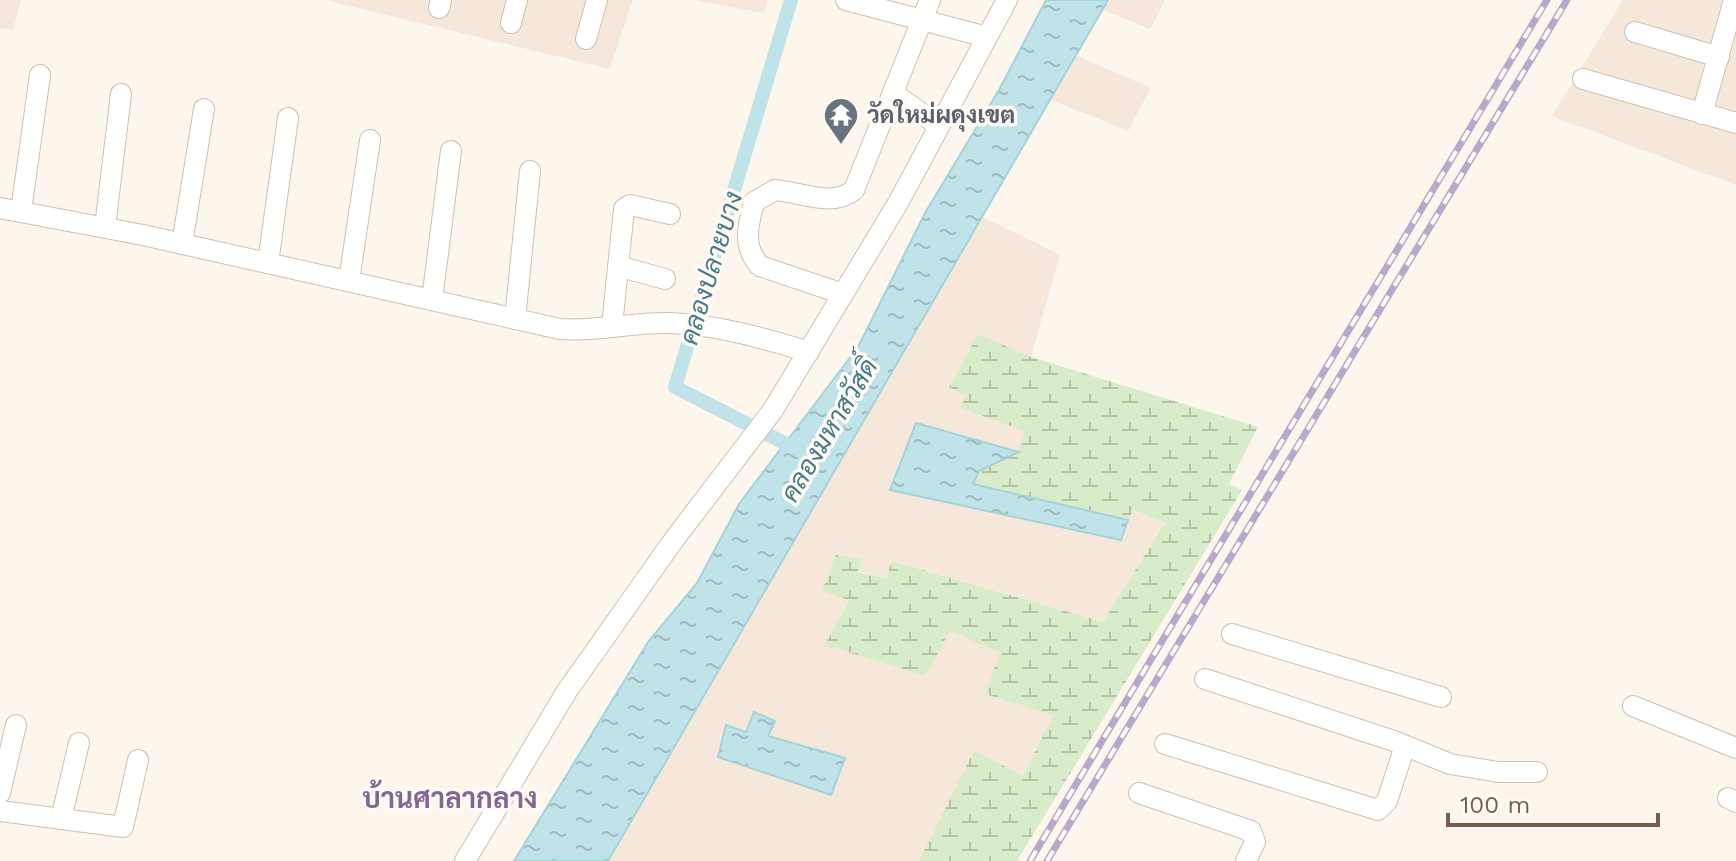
<svg xmlns="http://www.w3.org/2000/svg" width="1736" height="861" viewBox="0 0 1736 861" font-family="'Work Sans',Sarabun,sans-serif">
  <defs>
    <pattern id="wetland-marsh" width="20" height="14" patternUnits="userSpaceOnUse" patternTransform="scale(2)"><rect width="20" height="14" fill="#d8ecc9"/><path d="M1 5h8M5 5V1M11 12h8M15 12V8" fill="none" stroke="#b4c2a5"/></pattern>
    <pattern id="water-ripples" width="26" height="14" patternUnits="userSpaceOnUse" patternTransform="scale(2)"><rect width="26" height="14" fill="#bfe3e8"/><path d="M2 4q2-2 4 0t4 0M15 11q2-2 4 0t4 0" fill="none" stroke="#a0bbbe"/></pattern>
  </defs>
  <rect width="100%" height="100%" fill="#fdf6ec"/>
  <g fill="#f5e8da">
    <polygon points="0,0 21,0 13,30 0,28"/>
    <polygon points="325,0 633,0 610,69"/>
    <polygon points="692,0 768,0 764,13"/>
    <polygon points="1108,0 1165,0 1150,29 1103,10"/>
    <polygon points="1623,0 1736,0 1736,185 1552,116"/>
    <polygon points="1077,56 1151,88 1128,131 1051,100"/>
    <polygon points="983,217 1060,255 1031,357 978,334 949,386 966,396 961,408 1026,431 1019,452 916,424 1121,540 1132,510 1165,521 1103,622 893,561 886,579 858,571 822,591 849,599 826,644 925,676 950,631 1000,653 1054,715 1023,776 974,750 919,861 608,861"/>
  </g>
  <polygon fill="url(#wetland-marsh)" points="978,334 1031,357 1258,427 1229,484 1242,490 1017,861 919,861 974,750 1023,776 1053,715 985,694 1000,653 950,631 925,676 825,645 849,600 822,591 836,555 862,559 858,572 886,578 892,561 1103,622 1165,522 1133,510 1128,520 972,484 979,471 1018,452 1025,431 960,408 966,396 949,387"/>
  <g fill="url(#water-ripples)" stroke="#a5d3da" stroke-width="2">
    <polygon points="1046,0 1108,0 608,861 514,861 648,642 697,583 739,504 858,347 925,213 999,90"/>
    <polygon points="916,423 1019,452 979,471 973,484 1128,520 1121,540 890,490"/>
    <polygon points="754,712 775,721 768,736 845,758 831,795 718,757 726,725 746,732"/>
  </g>
  <g fill="none" stroke-linecap="round" stroke-linejoin="round">
    <polyline stroke="#bfe3e8" stroke-width="14" points="791,0 675,387 800,451"/>
    <g stroke="#d1beb0" stroke-width="22">
      <g id="minor">
        <polyline points="846,0 987,37"/>
        <polyline points="439,8 441,0"/>
        <polyline points="511,23 517,0"/>
        <polyline points="1635,32 1719,57"/>
        <polyline points="586,39 597,0"/>
        <polyline points="1583,79 1736,123"/>
        <polyline points="893,93 939,126"/>
        <polyline points="1702,114 1734,0"/>
        <path d="M0,208l143,27 417,94c37,3 72,-7 110,-6 48,2 93,15 139,29"/>
        <polyline points="21,211 40,75"/>
        <polyline points="105,227 121,94"/>
        <polyline points="182,244 204,109"/>
        <polyline points="268,263 288,118"/>
        <polyline points="618,266 665,279"/>
        <polyline points="349,281 370,140"/>
        <path d="M843,294l-83,-28c-18,-19 -12,-41 -6,-64l21,-12c26,2 57,18 79,0l76,-190"/>
        <polyline points="432,300 451,151"/>
        <polyline points="515,319 530,171"/>
        <polyline points="612,326 624,209 630,205 670,214"/>
        <polyline points="1232,634 1441,697"/>
        <polyline points="1205,679 1394,741 1450,764 1498,772 1537,772"/>
        <polyline points="1633,706 1736,748"/>
        <polyline points="1165,744 1378,810 1387,801 1405,746"/>
        <polyline points="0,793 16,725"/>
        <polyline points="1139,793 1251,831 1255,842 1246,861"/>
        <polyline points="1728,798 1736,802"/>
        <polyline points="0,811 123,827 138,760"/>
        <polyline points="61,819 79,743"/>
        <polyline points="465,861 567,691 673,541 773,410 898,203 1007,0"/>
      </g>
    </g>
    <use href="#minor" stroke="#fff" stroke-width="20"/>
    <g stroke="#b9a8c9" stroke-width="7">
      <g id="rail">
        <polyline points="1030,861 1547,0"/>
        <polyline points="1047,861 1567,0"/>
      </g>
    </g>
    <use href="#rail" stroke="#fffaf3" stroke-width="4" stroke-dasharray="12" stroke-linecap="butt"/>
  </g>
  <defs>
    <g id="temple-pin" transform="scale(1.8)"><path d="M0 17L-7.5 6A9.5 9.5 0 1 1 7.5 6Z" fill="#6b7280" stroke="#fffaf3"/><path d="M0-6L5-2H3V0L6.5 2.5H4V6H1.5V3h-3V6H-4V2.5H-6.5L-3 0V-2H-5Z" fill="#fff"/></g>
  </defs>
  <g fill-rule="evenodd">
    <use href="#temple-pin" x="841" y="115"/>
  </g>
  <g text-anchor="middle" dominant-baseline="central" stroke-width="7" stroke-linejoin="round" paint-order="stroke">
    <g font-size="24" font-weight="bold" fill="#5b616d" stroke="#fffaf3" text-anchor="start">
      <text x="867" y="115">วัดใหม่ผดุงเขต</text>
    </g>
    <g font-size="26" font-style="italic" fill="#437c86" stroke="#fffaf3">
      <text transform="translate(711 268) rotate(-73)">คลองปลายบาง</text>
      <text transform="translate(829 430) rotate(-59)">คลองมหาสวัสดิ์</text>
    </g>
    <g font-size="28" font-weight="bold" fill="#846695" stroke="#fffaf3">
      <text x="450" y="798">บ้านศาลากลาง</text>
    </g>
  </g>
  <path d="M1448 813v12h210v-12" fill="none" stroke="#7a5c4d" stroke-width="4"/>
  <text x="1460" y="813" font-size="24" fill="#7a5c4d" stroke="#fffaf3" stroke-width="6" paint-order="stroke">100 m</text>
</svg>
